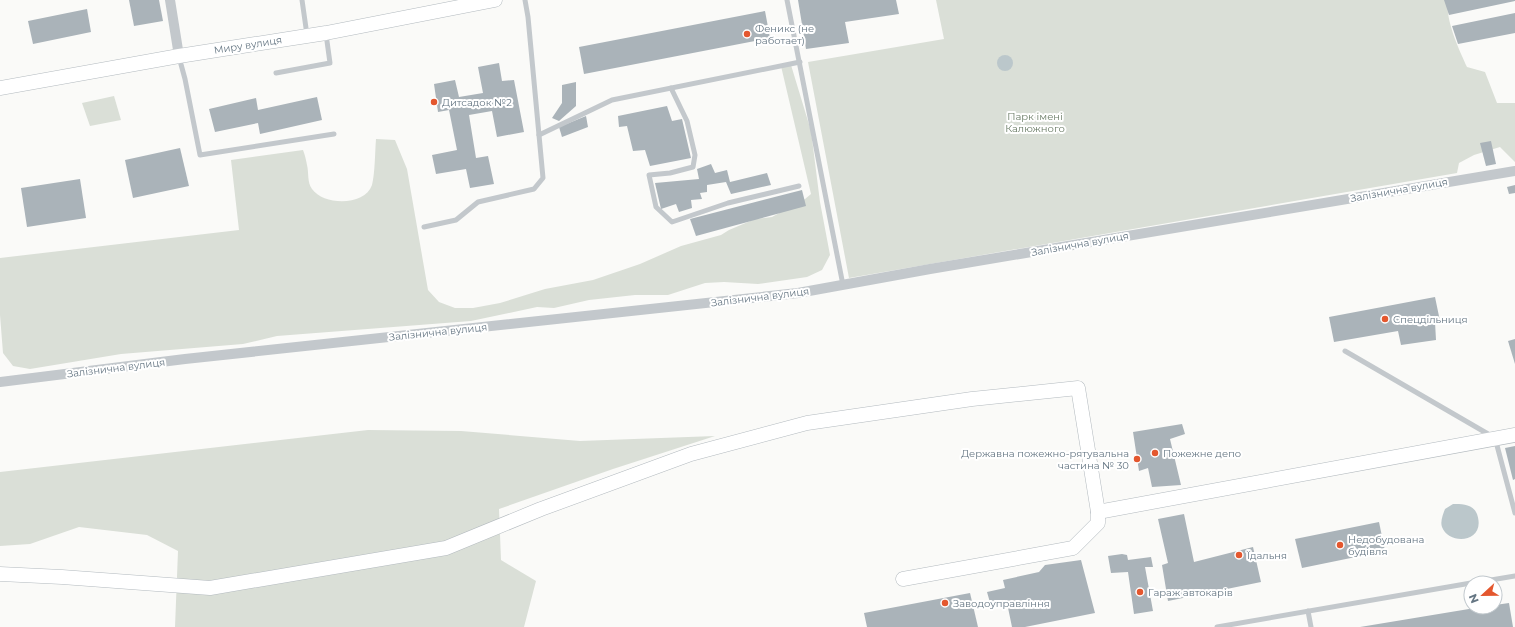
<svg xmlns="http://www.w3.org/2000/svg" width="1515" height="627" viewBox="0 0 1515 627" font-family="Montserrat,sans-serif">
  <rect width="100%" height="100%" fill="#fafaf8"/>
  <g fill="#dadfd7">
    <path d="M936,0h512c-3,20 11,49 19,67l18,5 12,31h18v59l-15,-15 -26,8 -15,8 -2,10 -608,105 -41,-216 136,-23z"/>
    <path d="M791,65l20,66 9,71 10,53 -8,15 -15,7 -49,7 -34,-2 -19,1 -37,12h-33l-46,5 -35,8 -17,-1 -66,14 -194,15 -34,8 -122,10 -91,15 -17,-3 -10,-13 -3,-38v-57l239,-28 -8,-70 72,-10c2,5 3,10 4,15 2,8 0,17 5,24 12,17 53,17 60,-4 3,-11 3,-34 4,-46l19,1 12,29 21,121 11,12 16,6h18l27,-5 45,-14 48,-9 47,-16 41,-18 40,-11 8,-5 26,-11 17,-2 33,-18 6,-5 -30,-128z"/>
    <polygon points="114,96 121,120 90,126 82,103"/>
    <polygon points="368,430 461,431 580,441 715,436 613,469 499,509 501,560 536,581 524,627 175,627 178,551 147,535 79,527 30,544 0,546 0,472"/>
  </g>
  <g fill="#bbc7cb">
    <circle cx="1005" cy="63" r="8"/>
    <path d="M1453,504c9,0 20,0 24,10 10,29 -28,32 -35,13 -2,-5 1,-13 3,-18z"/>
  </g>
  <g fill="#aab3b9">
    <polygon points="129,0 159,0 163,21 134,26"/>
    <polygon points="798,0 896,0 899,14 845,22 849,43 806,49"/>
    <polygon points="1444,0 1515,0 1515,1 1449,15"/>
    <polygon points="87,9 91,32 33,44 28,21"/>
    <polygon points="765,11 770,38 584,74 579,47"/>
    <polygon points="1515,13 1515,33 1458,44 1452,26"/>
    <polygon points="499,63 502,81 514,80 524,132 497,137 492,111 469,115 476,158 488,156 494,184 470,188 466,169 436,174 432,155 457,150 449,110 438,112 434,84 455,80 459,97 483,93 478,67"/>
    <polygon points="576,82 576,106 559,121 552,118 562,103 562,85"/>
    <polygon points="317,97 322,120 260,134 258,123 215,132 209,109 256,98 258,110"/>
    <polygon points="667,106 672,121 682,119 691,158 650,166 645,150 633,151 627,126 619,127 618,116"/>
    <polygon points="586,116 588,127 562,137 559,127"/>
    <polygon points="1491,141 1496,164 1486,166 1480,143"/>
    <polygon points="180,148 189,186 133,198 125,160"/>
    <polygon points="711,164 715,173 727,170 730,182 767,173 771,185 731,194 726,182 707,185 707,192 700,193 702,199 691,200 692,208 679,212 676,204 661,209 655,183 699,179 697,169"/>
    <polygon points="80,179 86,218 27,227 21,188"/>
    <polygon points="1515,185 1515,193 1509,194 1507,187"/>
    <polygon points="802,190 806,206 696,236 690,219"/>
    <polygon points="1435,297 1440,321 1435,322 1436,340 1401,345 1398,331 1334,342 1329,317"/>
    <polygon points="1515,339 1515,364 1508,341"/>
    <polygon points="1182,424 1185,434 1170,439 1181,485 1152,487 1148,468 1139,471 1133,432"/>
    <polygon points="1515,446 1515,479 1513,480 1505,448"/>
    <polygon points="1184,514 1194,562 1253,547 1261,582 1168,601 1162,565 1168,563 1158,519"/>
    <polygon points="1379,522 1385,551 1302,568 1295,539"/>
    <polygon points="1122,554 1127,555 1128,560 1151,557 1153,567 1145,567 1153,611 1134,614 1128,572 1111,573 1108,556"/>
    <polygon points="1081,560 1095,613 1025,627 1012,627 1007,603 991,606 987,592 1005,588 1003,580 1039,572 1045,565"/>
    <polygon points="970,593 978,627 867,627 864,613"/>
    <polygon points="1509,603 1513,627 1360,627 1481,607 1495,607 1495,605"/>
  </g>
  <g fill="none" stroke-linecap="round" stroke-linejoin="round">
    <g stroke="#b3babf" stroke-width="15">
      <g id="secondary">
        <polyline points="0,88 179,56 326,33 495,0"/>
        <polyline points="1098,512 1515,435"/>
        <polyline points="0,574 62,577 210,588 446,548 541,509 691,454 807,423 972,399 1078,388 1098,512 1098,523 1073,548 903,579"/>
      </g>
    </g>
    <g stroke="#c3c8cc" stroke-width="5">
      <polyline points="302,0 307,35"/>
      <polyline points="787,0 843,285"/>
      <polyline points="179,57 185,79 200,155 334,134"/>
      <polyline points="276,73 330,63 326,34"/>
      <polyline points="671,88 687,121 695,155 693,167 670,173 649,175 656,207 672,222 728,203 799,186"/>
      <polyline points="539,135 612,100 800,62"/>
      <polyline points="424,227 456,220 478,202 534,189 543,178 528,17 525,0"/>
      <polyline points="1345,351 1495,438 1515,513"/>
      <polyline points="1473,583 1515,576"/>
      <polyline points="1308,611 1311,627"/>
      <polyline points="1217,627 1471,583"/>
    </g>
    <g stroke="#c3c8cc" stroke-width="10">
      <polyline points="170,0 179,56"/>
      <polyline points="0,382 185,359 798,293 930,269 1515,171"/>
    </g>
    <use href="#secondary" stroke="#fff" stroke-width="14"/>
  </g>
  <g fill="#e4572e" stroke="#fff" stroke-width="1.5">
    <circle cx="747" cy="34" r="4"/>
    <circle cx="434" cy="102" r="4"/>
    <circle cx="1385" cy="319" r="4"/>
    <circle cx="1155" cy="453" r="4"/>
    <circle cx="1137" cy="459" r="4"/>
    <circle cx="1340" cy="545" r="4"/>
    <circle cx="1239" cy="555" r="4"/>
    <circle cx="1140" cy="592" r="4"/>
    <circle cx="945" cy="603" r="4"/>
  </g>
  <g text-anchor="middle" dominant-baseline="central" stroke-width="4" stroke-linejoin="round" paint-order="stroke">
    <g font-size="10" fill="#657683" stroke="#fff" text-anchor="start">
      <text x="755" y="28">Феникс (не<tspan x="755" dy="12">работает)</tspan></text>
      <text x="442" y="102">Дитсадок №2</text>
      <text x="1393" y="319">Спецдільниця</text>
      <text x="1129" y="453" text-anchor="end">Державна пожежно-рятувальна<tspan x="1129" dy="12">частина № 30</tspan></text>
      <text x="1163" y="453">Пожежне депо</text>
      <text x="1348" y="539">Недобудована<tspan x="1348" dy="12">будівля</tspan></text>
      <text x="1247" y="555">Їдальня</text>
      <text x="1148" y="592">Гараж автокарів</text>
      <text x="953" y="603">Заводоуправління</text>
    </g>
    <g font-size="10" fill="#657683" stroke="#fff">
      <text transform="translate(248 45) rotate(-9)">Миру вулиця</text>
      <text transform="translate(1399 190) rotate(-10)">Залізнична вулиця</text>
      <text transform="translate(1080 244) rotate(-10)">Залізнична вулиця</text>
      <text transform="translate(760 297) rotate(-7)">Залізнична вулиця</text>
      <text transform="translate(438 332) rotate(-6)">Залізнична вулиця</text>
      <text transform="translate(116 368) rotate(-7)">Залізнична вулиця</text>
    </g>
    <g font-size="10" fill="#687a64" stroke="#fff">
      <text x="1035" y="116">Парк імені<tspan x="1035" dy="12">Калюжного</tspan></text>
    </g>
  </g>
  <g transform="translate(1483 595) rotate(248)"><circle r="19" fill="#ffffff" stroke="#c1c8cd"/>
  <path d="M0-3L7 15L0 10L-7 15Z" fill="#e4572e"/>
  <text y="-6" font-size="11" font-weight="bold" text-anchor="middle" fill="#657683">N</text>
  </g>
</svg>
